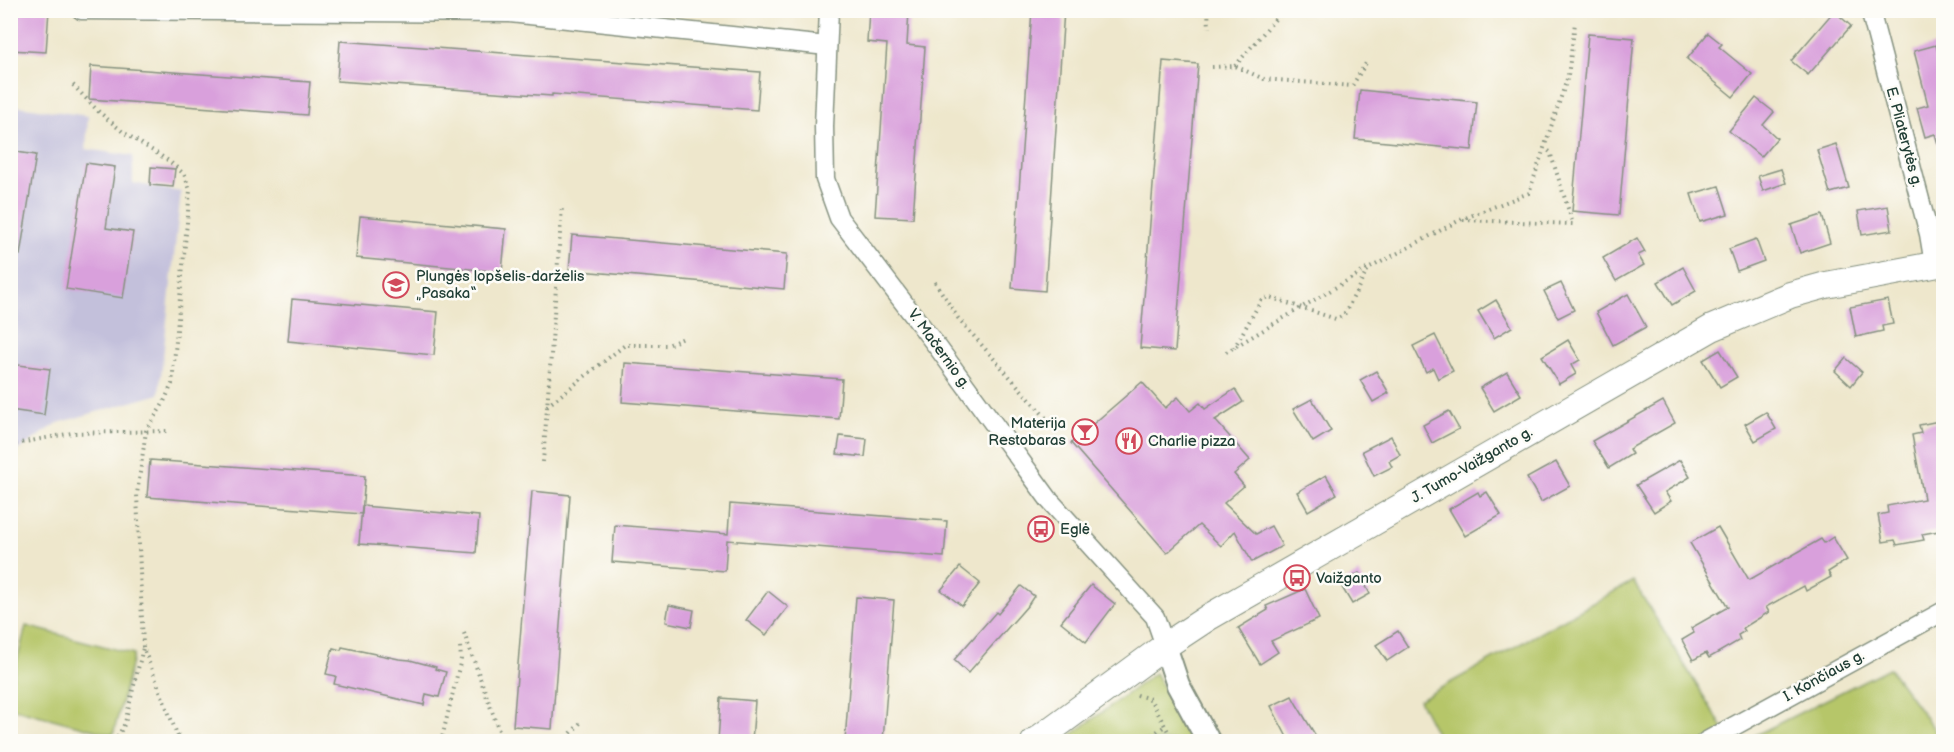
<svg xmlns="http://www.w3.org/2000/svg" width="1954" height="752" viewBox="0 0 1954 752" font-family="'Balsamiq Sans',sans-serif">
  <rect width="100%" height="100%" fill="#fdfcf7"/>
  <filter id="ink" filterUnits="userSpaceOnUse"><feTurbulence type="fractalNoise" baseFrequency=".0167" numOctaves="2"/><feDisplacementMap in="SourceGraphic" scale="12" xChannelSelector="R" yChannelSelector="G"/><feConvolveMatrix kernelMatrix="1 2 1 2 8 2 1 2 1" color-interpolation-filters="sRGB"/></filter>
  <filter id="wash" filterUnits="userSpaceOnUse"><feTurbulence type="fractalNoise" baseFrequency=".008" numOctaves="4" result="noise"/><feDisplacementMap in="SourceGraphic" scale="24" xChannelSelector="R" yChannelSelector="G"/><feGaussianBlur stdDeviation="1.35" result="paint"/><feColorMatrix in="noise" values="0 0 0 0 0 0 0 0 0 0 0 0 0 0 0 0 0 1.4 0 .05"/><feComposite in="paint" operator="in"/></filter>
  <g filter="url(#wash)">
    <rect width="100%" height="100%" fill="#eee7cc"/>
    <polygon fill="#c3c0db" points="11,105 88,116 86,149 133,156 133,183 181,192 159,394 58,423 11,455"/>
    <g fill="#b6c669" stroke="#6a824e" stroke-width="1.5">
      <polygon points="1633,581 1731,741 1440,741 1419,700"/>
      <polygon points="26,626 134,654 113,735 11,708 11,685"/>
      <polygon points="1889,668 1943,741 1744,741"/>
      <polygon points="1155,673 1193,741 1063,741"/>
    </g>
    <g id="blocks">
      <g fill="#d9a0dc">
        <polygon points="10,10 49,10 46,52 10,50"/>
        <polygon points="869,10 909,10 907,45 925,47 913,218 875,216 887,44 867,42"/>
        <polygon points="1032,10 1064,10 1045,291 1012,288"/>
        <polygon points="1834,11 1851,26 1808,75 1791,61"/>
        <polygon points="1708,33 1722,44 1719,47 1752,74 1733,97 1687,59"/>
        <polygon points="1588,34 1634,38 1619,215 1572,211"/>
        <polygon points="340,41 760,72 757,110 552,94 552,96 337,81"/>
        <polygon points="1936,45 1944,73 1944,143 1938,144 1935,134 1925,137 1917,108 1928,105 1914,51"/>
        <polygon points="1163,61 1198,64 1175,351 1140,348"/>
        <polygon points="91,66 310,82 307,115 89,99"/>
        <polygon points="1360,90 1477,102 1472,150 1355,139"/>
        <polygon points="1756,98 1774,112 1763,125 1777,138 1761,157 1729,131"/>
        <polygon points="1836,144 1849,188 1830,193 1817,150"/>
        <polygon points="10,151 36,155 20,255 10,254"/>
        <polygon points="86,163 115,167 106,228 133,232 123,298 66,289"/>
        <polygon points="151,167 175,169 173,187 150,185"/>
        <polygon points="1781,169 1786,183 1763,191 1758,176"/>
        <polygon points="1719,186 1728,214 1700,222 1691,194"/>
        <polygon points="1888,206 1892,230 1862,235 1858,211"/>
        <polygon points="1822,215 1830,243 1800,253 1791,225"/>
        <polygon points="360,216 506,229 502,272 356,258"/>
        <polygon points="572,235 787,254 784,289 569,270"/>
        <polygon points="1637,238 1645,252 1638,255 1644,265 1616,281 1603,258"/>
        <polygon points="1756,239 1764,261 1737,271 1729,249"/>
        <polygon points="1683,267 1696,291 1672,305 1658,282"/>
        <polygon points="1561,283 1574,310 1558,318 1544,291"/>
        <polygon points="1628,294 1646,327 1613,345 1596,312"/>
        <polygon points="292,299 438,312 434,355 288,341"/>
        <polygon points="1496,300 1512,327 1494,338 1478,311"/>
        <polygon points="1888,300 1893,324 1882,326 1883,331 1856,337 1850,307"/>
        <polygon points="1435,335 1453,371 1438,379 1433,368 1426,372 1413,346"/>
        <polygon points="1568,340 1580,360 1571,365 1576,374 1559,384 1542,356"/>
        <polygon points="1720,350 1737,377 1720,387 1703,360"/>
        <polygon points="1846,358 1862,372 1851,386 1835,371"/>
        <polygon points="625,363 842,379 839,419 622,402"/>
        <polygon points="10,364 50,369 44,415 10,410"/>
        <polygon points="1376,371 1389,393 1373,402 1360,380"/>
        <polygon points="1507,372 1521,395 1494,411 1480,388"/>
        <polygon points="1142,382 1165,408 1178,397 1190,411 1200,403 1205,409 1235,389 1243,402 1215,420 1250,460 1234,474 1244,486 1224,503 1256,534 1271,526 1282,546 1252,562 1235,531 1221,546 1199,525 1167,553 1071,443"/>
        <polygon points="1312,399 1331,431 1313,442 1293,409"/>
        <polygon points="1663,401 1675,423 1629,449 1632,454 1609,468 1592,441"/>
        <polygon points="1449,411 1459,429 1432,443 1423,425"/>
        <polygon points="1766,412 1776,429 1755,441 1745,424"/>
        <polygon points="1944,420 1944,530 1922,534 1924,540 1897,545 1895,540 1883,542 1878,515 1888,513 1887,506 1924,499 1912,435 1921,433 1919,425"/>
        <polygon points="840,436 867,439 865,457 837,454"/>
        <polygon points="1391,436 1400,455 1389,461 1392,467 1374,476 1362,451"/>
        <polygon points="150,460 365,476 362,514 147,497"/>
        <polygon points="1680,460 1690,477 1665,492 1671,501 1654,512 1636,485"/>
        <polygon points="1556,462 1570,486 1541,502 1527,478"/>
        <polygon points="1326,475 1337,494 1308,511 1297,492"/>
        <polygon points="532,491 570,495 552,729 513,726"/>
        <polygon points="1478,492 1480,496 1487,492 1501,515 1465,536 1449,509"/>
        <polygon points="730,504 947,521 944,557 727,540 725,571 612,562 615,525 728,534"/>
        <polygon points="362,506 479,516 476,553 359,544"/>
        <polygon points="1718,527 1749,580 1821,539 1824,543 1833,537 1847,560 1828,572 1831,577 1806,591 1804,586 1766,607 1769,612 1743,628 1745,631 1738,635 1740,640 1709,658 1706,653 1693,660 1682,640 1694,633 1691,628 1728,607 1690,543"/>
        <polygon points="960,567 980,583 962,606 941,590"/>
        <polygon points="1359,573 1370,594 1352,604 1340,584"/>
        <polygon points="1091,585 1115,604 1086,642 1061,622"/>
        <polygon points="1021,586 1034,596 1028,605 968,673 954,660 996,612 998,614"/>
        <polygon points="1305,589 1319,619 1271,641 1278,652 1260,664 1238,628 1268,610 1266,606"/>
        <polygon points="768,591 788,607 766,635 746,620"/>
        <polygon points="856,597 894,600 883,741 845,741"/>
        <polygon points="669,605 694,610 691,627 666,622"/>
        <polygon points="1398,631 1408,647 1387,661 1376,645"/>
        <polygon points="342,647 399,659 410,660 436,667 435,669 446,672 439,697 426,694 424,705 334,684 336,676 326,674 333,648 341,650"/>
        <polygon points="1292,696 1297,705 1319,741 1289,741 1271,706"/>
        <polygon points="721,698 755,701 752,741 718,741"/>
      </g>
    </g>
  </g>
  <g filter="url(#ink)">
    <use href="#blocks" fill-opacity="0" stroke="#869280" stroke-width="1.5"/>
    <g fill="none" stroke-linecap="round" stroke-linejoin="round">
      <g stroke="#869280" stroke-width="21">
        <g id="minor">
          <polyline points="81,10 510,13 827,46"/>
          <polyline points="829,10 824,126 825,179 839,218 939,349 1050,501 1155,617 1165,646"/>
          <polyline points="1870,10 1929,234 1934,264"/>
          <polyline points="1705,742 1944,611"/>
        </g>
      </g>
      <g stroke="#869280" stroke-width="26">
        <polyline id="tertiary" points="1165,646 1178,685 1209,742"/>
      </g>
      <g stroke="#869280" stroke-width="28">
        <polyline id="secondary" points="1034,742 1165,646 1209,617 1712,328 1790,295 1826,285 1944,263"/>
      </g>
      <g stroke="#869280" stroke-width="4" stroke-dasharray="1.5 4.5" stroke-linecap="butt">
        <polyline points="1208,10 1209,28"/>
        <polyline points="1235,66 1283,10"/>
        <polyline points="1212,67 1235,66 1264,79 1352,86 1366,63"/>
        <polyline points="73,85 98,111 123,132 169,161 184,174 190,190 172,384 163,404 146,431 137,494 143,647 180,742"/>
        <polyline points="1463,220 1573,224 1550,152 1545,148"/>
        <polyline points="935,282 958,318 1054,427"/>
        <polyline points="1234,348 1262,299 1269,297 1336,319 1344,315 1368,269 1460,220 1529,193 1568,76 1575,23"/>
        <polyline points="1226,352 1367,269"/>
        <polyline points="547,406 625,345 668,345 686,337"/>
        <polyline points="10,445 72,433 170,431"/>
        <polyline points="543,462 562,207"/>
        <polyline points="464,633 503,742"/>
        <polyline points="1137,695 1150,699 1174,742"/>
        <polyline points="115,742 125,723 143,648"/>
        <polyline points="441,742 461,659 460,646"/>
        <polyline points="563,742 583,720"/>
        <polyline points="1142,742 1165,726"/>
      </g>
      <use href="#minor" stroke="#fff" stroke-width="18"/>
      <use href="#tertiary" stroke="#fff" stroke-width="22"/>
      <use href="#secondary" stroke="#fff" stroke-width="26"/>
    </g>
  </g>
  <defs>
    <g id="school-ring" transform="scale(1.35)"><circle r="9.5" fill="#fdfcf7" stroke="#d1495b" stroke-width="1.5"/><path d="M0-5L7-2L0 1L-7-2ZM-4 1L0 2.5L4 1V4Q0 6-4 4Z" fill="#d1495b"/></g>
    <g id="bar-ring" transform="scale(1.35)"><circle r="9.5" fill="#fdfcf7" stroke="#d1495b" stroke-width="1.5"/><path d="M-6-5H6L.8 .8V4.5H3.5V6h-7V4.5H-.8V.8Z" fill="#d1495b"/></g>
    <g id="restaurant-ring" transform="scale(1.35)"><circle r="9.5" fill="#fdfcf7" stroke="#d1495b" stroke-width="1.5"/><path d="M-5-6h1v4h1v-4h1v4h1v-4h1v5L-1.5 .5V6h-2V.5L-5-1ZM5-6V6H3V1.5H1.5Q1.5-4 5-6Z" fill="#d1495b"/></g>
    <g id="bus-ring" transform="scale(1.35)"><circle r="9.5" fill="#fdfcf7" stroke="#d1495b" stroke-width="1.5"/><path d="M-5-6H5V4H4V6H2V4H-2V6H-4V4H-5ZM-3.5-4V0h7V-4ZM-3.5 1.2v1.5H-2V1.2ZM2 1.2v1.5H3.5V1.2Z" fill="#d1495b"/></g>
  </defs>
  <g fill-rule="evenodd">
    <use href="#school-ring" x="396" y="285"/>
    <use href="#bar-ring" x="1085" y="432"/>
    <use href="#restaurant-ring" x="1129" y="441"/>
    <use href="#bus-ring" x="1041" y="529"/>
    <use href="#bus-ring" x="1297" y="578"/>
  </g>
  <g text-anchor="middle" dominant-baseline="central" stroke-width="5" stroke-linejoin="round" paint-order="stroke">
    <g font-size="15" fill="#1f3d34" stroke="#fdfcf7">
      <text transform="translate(1904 137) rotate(75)">E. Pliaterytės g.</text>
      <text transform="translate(939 349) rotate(54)">V. Mačernio g.</text>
      <text transform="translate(1472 465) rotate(-30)">J. Tumo-Vaižganto g.</text>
      <text transform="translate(1824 676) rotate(-29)">I. Končiaus g.</text>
    </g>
    <g font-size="15" fill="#1f3d34" stroke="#fdfcf7" text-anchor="start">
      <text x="416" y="276">Plungės lopšelis-darželis<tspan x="416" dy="17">„Pasaka“</tspan></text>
      <text x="1066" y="423" text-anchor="end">Materija<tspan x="1066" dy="17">Restobaras</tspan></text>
      <text x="1148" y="441">Charlie pizza</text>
      <text x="1060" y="529">Eglė</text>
      <text x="1316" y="578">Vaižganto</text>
    </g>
  </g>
  <rect width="1954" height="752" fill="none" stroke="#fdfcf7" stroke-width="36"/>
</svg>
